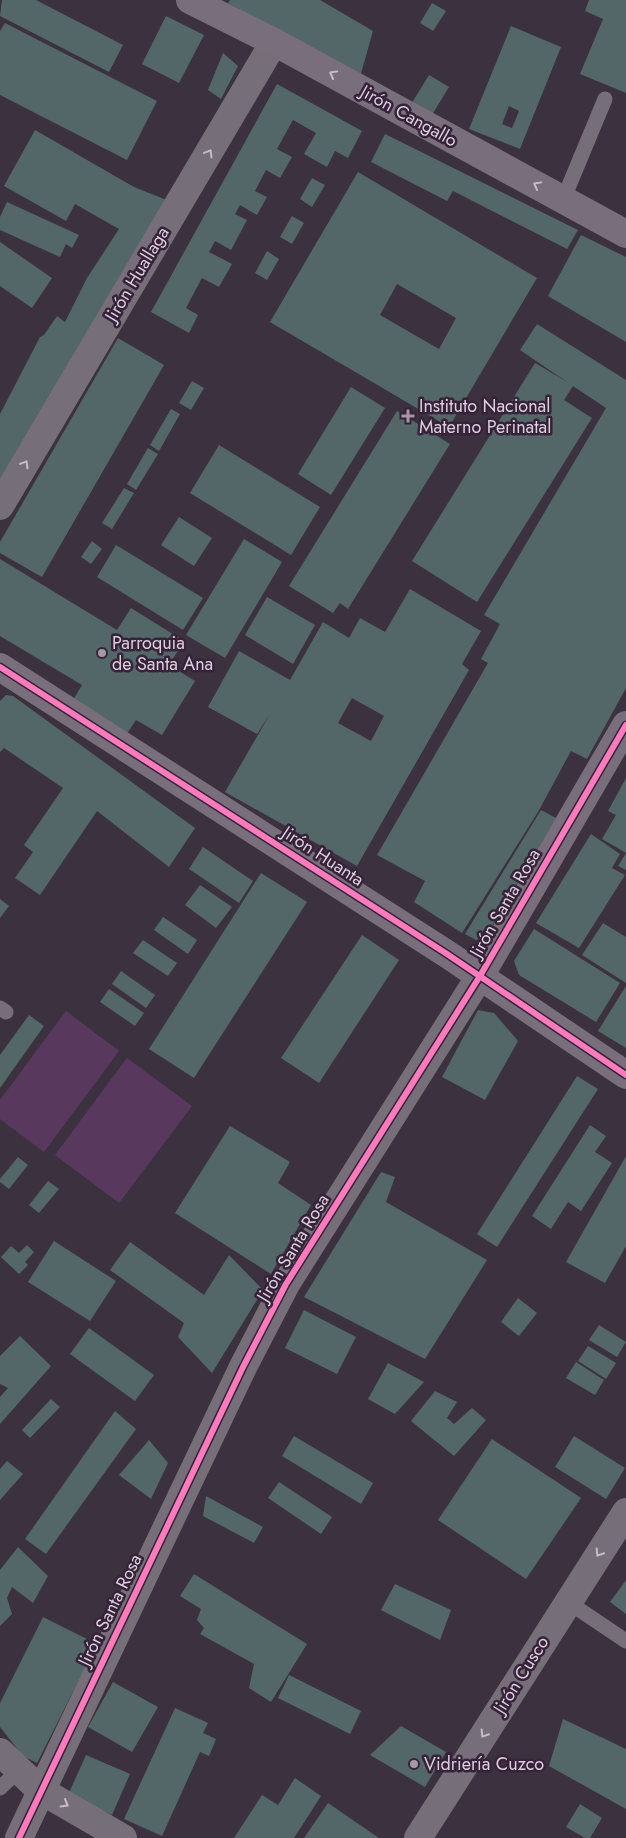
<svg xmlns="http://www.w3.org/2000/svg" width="626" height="1838" viewBox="0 0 626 1838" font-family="Jost,sans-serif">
  <rect width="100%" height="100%" fill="#3c323f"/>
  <g fill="#59385e">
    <polygon points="66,1011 119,1051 44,1152 0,1119 0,1100"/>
    <polygon points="127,1058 192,1106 119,1203 55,1155"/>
  </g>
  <g fill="#536668" fill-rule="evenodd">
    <polygon points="2,0 36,0 123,45 109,72 0,16"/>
    <polygon points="230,0 320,0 373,31 360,77 228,3"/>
    <polygon points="589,0 626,0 626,93 580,74 603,19 585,11"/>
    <polygon points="432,3 446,11 433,31 420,23"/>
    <polygon points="166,16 204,35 179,83 142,64"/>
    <polygon points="5,23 157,101 127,160 0,95 0,31"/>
    <path d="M511,26l50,21 -41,102 -51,-20zM509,106l10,5 -7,17 -10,-4z"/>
    <polygon points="223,53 238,66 221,99 208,90"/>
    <polygon points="429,75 449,87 430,118 410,106"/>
    <polygon points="277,84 362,131 348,158 335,151 327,167 304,154 316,133 293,120 277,149 292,157 280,178 266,170 255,191 267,197 257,215 240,205 235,214 247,220 231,250 215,241 209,252 232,264 219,287 202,278 186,308 198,315 189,333 151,312"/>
    <polygon points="35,130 134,187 169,201 0,483 0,414 40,337 44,335 57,316 65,322 87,278 119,229 75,204 66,221 4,186"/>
    <polygon points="385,134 578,230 567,249 453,191 447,201 371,162"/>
    <path d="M358,172l179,106 -88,149 -179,-105zM397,284l59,34 -17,31 -59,-34z"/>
    <polygon points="312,178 325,185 312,207 300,199"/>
    <polygon points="7,202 79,235 72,248 66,244 60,257 0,230 0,217"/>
    <polygon points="292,216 304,223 292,244 280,237"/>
    <polygon points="581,235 626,257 626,342 548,296"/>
    <polygon points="0,242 52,278 32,308 0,286"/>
    <polygon points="267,251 279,259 267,280 255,273"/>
    <polygon points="537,324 626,380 626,688 587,759 571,751 538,812 462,933 414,902 425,881 377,855 488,663 481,659 500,624 484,615 606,408 573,386 564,400 592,418 477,602 412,561 535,363 567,382 520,350"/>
    <polygon points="118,338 164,365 42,577 0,553 0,542"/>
    <polygon points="192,381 204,388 191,410 179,403"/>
    <polygon points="351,387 385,408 331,495 298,474"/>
    <polygon points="171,409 180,414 159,451 150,445"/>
    <polygon points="397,411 450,444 348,609 340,603 333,613 289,586"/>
    <polygon points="219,445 320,507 291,555 190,493"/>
    <polygon points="148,448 158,454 136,490 127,484"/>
    <polygon points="124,488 134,493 112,529 102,523"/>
    <polygon points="179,517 212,538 194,566 161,545"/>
    <polygon points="244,539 282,562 225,658 186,635"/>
    <polygon points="92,541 102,549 91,564 81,557"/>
    <polygon points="116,545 203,598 183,630 97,577"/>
    <polygon points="0,559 117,630 131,608 184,641 169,665 195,681 162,735 136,720 122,741 69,707 82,685 0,636"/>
    <path d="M410,589l71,42 -19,33 7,6 -112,196 -132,-74 45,-78 -13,20 -49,-27 31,-56 51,29 33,-58 26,16 11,-20 25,14zM352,698l32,18 -13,25 -33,-18z"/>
    <polygon points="267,597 315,625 293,664 245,635"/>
    <polygon points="6,695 13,696 195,828 169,867 97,811 40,895 15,878 33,852 24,845 63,788 4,748 0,752 0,701"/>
    <polygon points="626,778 626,870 618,866 626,853 602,839 616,815 608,811"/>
    <polygon points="541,810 556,818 485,938 476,940 465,934"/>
    <polygon points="591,834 620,854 612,868 625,875 579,948 536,923"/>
    <polygon points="203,847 253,881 239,903 189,869"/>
    <polygon points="261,873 307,902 194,1078 149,1049"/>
    <polygon points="200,885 232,907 216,928 185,905"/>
    <polygon points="0,899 9,906 0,918"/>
    <polygon points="163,917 197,940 188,954 154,930"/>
    <polygon points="603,923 626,937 626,983 582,955"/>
    <polygon points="534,929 620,983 596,1022 519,975 514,961"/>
    <polygon points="362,935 399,960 319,1083 281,1058"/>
    <polygon points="143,940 177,963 168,976 133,953"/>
    <polygon points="121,971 155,995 146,1008 112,984"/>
    <polygon points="626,986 626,1048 598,1031"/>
    <polygon points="109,989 144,1013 135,1026 100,1002"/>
    <polygon points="478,1010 494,1013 518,1041 485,1100 442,1077"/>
    <polygon points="29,1015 44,1026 0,1088 0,1055"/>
    <polygon points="577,1076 598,1089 497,1247 477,1234"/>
    <polygon points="590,1125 606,1136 595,1152 612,1163 581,1211 568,1202 551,1229 532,1216"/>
    <polygon points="230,1126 290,1162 278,1183 311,1205 271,1274 175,1213"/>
    <polygon points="626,1156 626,1246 605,1283 566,1262"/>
    <polygon points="18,1157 28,1165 9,1189 0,1182 0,1179"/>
    <polygon points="381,1172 395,1177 386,1202 487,1260 425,1359 304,1297"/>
    <polygon points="48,1181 59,1189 39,1213 29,1205"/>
    <polygon points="54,1241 116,1281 90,1321 28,1282"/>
    <polygon points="130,1242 204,1295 229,1255 263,1290 212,1373 178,1337 184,1323 110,1270"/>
    <polygon points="27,1245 34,1252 25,1262 28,1265 19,1274 1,1257 11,1246 19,1253"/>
    <polygon points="518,1298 537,1313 519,1336 501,1322"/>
    <polygon points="304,1310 356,1337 337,1374 285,1348"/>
    <polygon points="599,1325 626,1342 617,1357 589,1340"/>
    <polygon points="89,1328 154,1375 135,1401 70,1354"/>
    <polygon points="20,1336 51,1366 0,1424 0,1397 8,1388 0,1384 0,1356"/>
    <polygon points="588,1346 616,1363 606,1379 578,1361"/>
    <polygon points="576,1362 604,1380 595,1395 566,1378"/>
    <polygon points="388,1363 424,1382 395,1414 368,1399"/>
    <polygon points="435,1391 457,1402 447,1418 454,1424 472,1408 486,1420 454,1456 411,1421"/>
    <polygon points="51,1399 60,1407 30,1438 22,1430"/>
    <polygon points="115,1411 136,1429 46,1554 25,1539"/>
    <polygon points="294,1436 373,1483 361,1504 282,1456"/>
    <polygon points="574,1436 625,1468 606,1499 555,1467"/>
    <polygon points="492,1439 581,1498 526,1579 438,1520"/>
    <polygon points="149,1440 168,1463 151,1499 119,1475"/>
    <polygon points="7,1461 23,1474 0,1500 0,1469"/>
    <polygon points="279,1482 332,1517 321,1534 268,1498"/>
    <polygon points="206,1496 263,1527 254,1543 203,1516"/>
    <polygon points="18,1547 48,1576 33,1603 12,1587 7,1598 12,1614 0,1626 0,1570"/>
    <polygon points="194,1574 307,1644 271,1702 249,1688 254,1664 200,1634 204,1628 197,1620 201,1609 180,1596"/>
    <polygon points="626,1580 626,1614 610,1602"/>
    <polygon points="395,1584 451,1610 440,1640 381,1610"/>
    <polygon points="43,1617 97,1644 37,1763 23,1756 0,1727 0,1703"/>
    <polygon points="289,1675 361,1711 350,1734 278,1698"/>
    <polygon points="113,1682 158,1707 132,1752 88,1727"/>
    <polygon points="175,1708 208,1723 203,1733 216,1739 209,1756 200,1752 162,1836 124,1819"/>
    <polygon points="563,1719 626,1749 626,1809 549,1766"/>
    <polygon points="401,1726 446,1752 425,1787 370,1755"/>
    <polygon points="86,1755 130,1774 112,1815 68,1795"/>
    <polygon points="295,1778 321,1796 294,1838 234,1838 262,1795 278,1805"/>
    <polygon points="328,1803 379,1838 304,1838"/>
    <polygon points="580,1804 602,1818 590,1838 585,1838 566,1827"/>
  </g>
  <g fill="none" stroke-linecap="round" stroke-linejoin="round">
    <g stroke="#766e78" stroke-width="15">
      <polyline points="563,200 605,99"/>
      <polyline points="0,1008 6,1012"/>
      <polyline points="568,1602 626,1641"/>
      <polyline points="0,1788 19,1770"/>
    </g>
    <g stroke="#766e78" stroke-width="28">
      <polyline points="0,506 274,42"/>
      <polyline points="0,1752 40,1790 123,1838"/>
      <polyline points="19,1838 243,1367 286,1284 480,976"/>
      <polyline points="418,1838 626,1512"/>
    </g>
    <g stroke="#796e7b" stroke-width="28">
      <polyline points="190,0 274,42 626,234"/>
      <polyline points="0,667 447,954 626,1075"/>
      <polyline points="480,976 626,725"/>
    </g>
    <g stroke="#362339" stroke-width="9">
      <g id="cycleway">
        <polyline points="0,667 447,954 626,1075"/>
        <polyline points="19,1838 243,1367 286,1284 480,976 626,725"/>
      </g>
    </g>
    <use href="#cycleway" stroke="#fd7abc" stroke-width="6"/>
  </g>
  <defs><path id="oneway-chevron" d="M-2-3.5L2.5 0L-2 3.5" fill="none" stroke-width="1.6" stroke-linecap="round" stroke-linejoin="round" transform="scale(1.25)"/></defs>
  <g stroke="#c8bcca">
    <use href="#oneway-chevron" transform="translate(333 74) rotate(-151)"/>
    <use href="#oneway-chevron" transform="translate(209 153) rotate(-59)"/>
    <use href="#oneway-chevron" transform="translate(537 185) rotate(-151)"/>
    <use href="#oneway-chevron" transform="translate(25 464) rotate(-59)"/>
    <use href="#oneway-chevron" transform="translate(599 1553) rotate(123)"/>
    <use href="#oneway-chevron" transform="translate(484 1734) rotate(122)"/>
    <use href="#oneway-chevron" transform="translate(65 1804) rotate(30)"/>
  </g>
  <g fill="#a498a6" stroke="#362339" stroke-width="2">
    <path d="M405.5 408.5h5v5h5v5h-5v5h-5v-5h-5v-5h5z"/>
    <circle cx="102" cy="653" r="5"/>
    <circle cx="414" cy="1764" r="5"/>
  </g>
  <g text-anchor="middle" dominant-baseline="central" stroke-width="5" stroke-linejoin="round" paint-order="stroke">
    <g font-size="18" fill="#dccfde" stroke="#362339">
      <text transform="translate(409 116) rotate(29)">Jirón Cangallo</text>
      <text transform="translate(137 274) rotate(-59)">Jirón Huallaga</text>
      <text transform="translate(323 856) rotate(33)">Jirón Huanta</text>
      <text transform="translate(505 903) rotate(-60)">Jirón Santa Rosa</text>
      <text transform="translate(293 1248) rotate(-59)">Jirón Santa Rosa</text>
      <text transform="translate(110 1610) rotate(-64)">Jirón Santa Rosa</text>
      <text transform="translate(521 1675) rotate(-58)">Jirón Cusco</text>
    </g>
    <g font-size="18" fill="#dccfde" stroke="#362339" text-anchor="start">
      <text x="419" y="406">Instituto Nacional<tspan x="419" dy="21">Materno Perinatal</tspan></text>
      <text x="112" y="643">Parroquia<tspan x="112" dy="21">de Santa Ana</tspan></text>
      <text x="424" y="1764">Vidriería Cuzco</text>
    </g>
  </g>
</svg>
